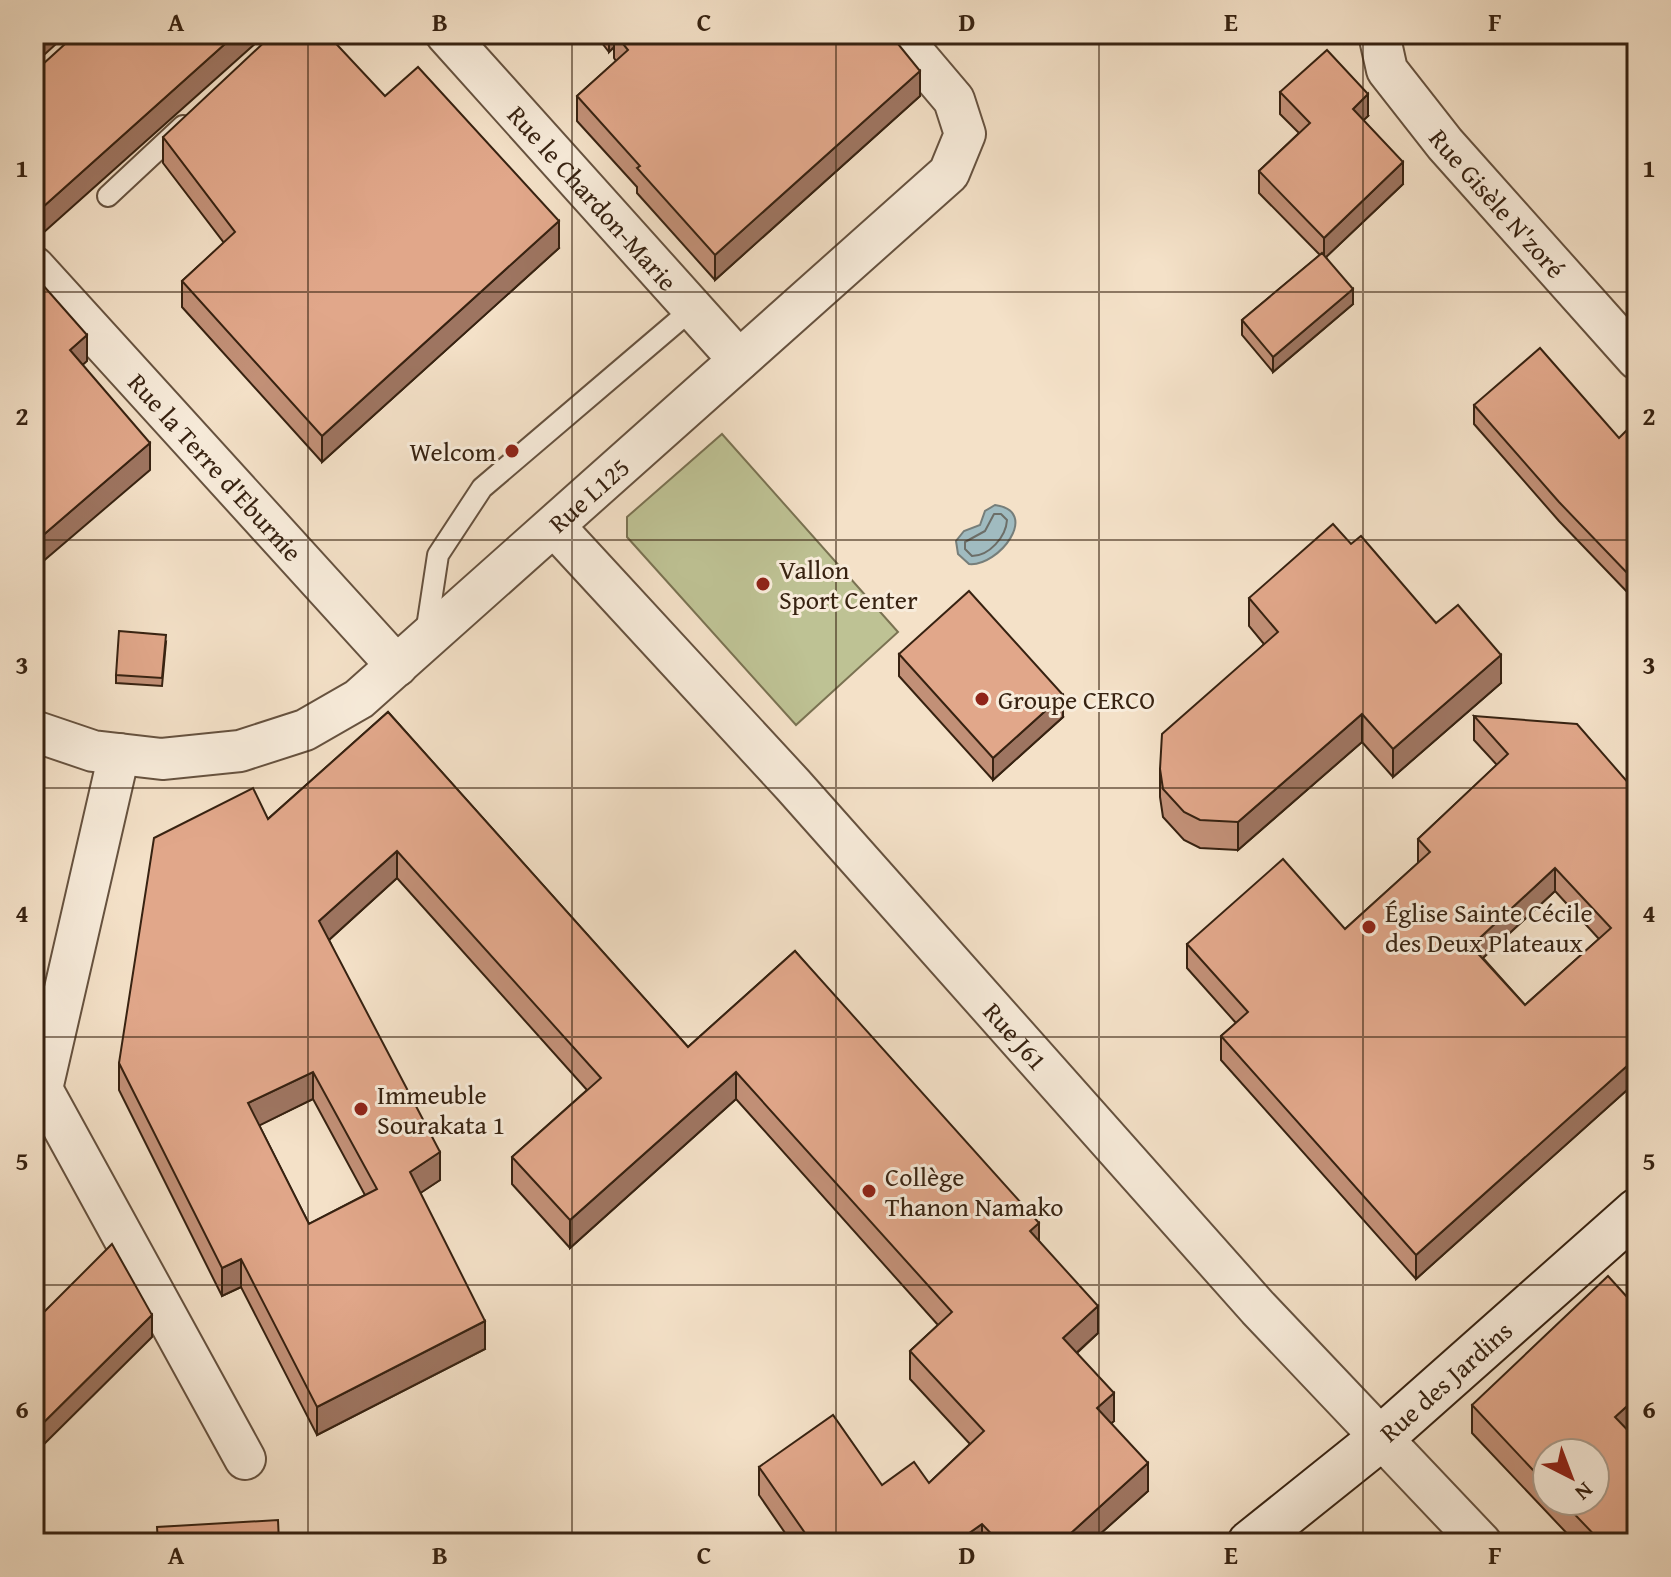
<svg xmlns="http://www.w3.org/2000/svg" width="1671" height="1577" viewBox="0 0 1671 1577" font-family="'Gentium Book Plus',serif">
  <rect width="100%" height="100%" fill="#f4e1c8"/>
  <filter id="stains"><feTurbulence type="fractalNoise" baseFrequency=".0025" numOctaves="4"/><feColorMatrix values="0 0 0 0 .2 0 0 0 0 .09 0 0 0 0 .02 0 0 0 .5 -.17"/></filter>
  <radialGradient id="worn" r=".72"><stop offset=".6" stop-color="#630" stop-opacity="0"/><stop offset="1" stop-color="#630" stop-opacity=".3"/></radialGradient>
  <polygon fill="#bec294" stroke="#7a7252" stroke-width="2" points="722,434 898,632 796,725 627,537 627,517"/>
  <path fill="#a0bbc0" stroke="#767e7a" stroke-width="2" d="M995,505c46,6 4,62 -26,59l-11,-10 -2,-13 8,-10 16,-6 5,-14z"/>
  <g fill="none" stroke-linecap="round" stroke-linejoin="round">
    <path stroke="#6c6e68" stroke-width="2" d="M994,514h7l6,6c-1,17 -18,36 -35,36l-7,-7v-7l20,-11z"/>
    <g stroke="#66523f" stroke-width="24">
      <g id="lane">
        <polyline points="108,196 183,126"/>
        <polyline points="426,634 438,555 482,488 692,309"/>
      </g>
    </g>
    <g stroke="#66523f" stroke-width="44">
      <g id="street">
        <path id="s1" d="M446,34l293,326"/>
        <path id="s2" d="M1379,34l8,36 58,74 192,215"/>
        <path id="s3" d="M34,267l363,399"/>
        <path id="s4" d="M554,526l239,259 465,523 223,235"/>
        <path id="s5" d="M34,731l59,20 69,8 78,-8 65,-21 54,-31 590,-526 16,-39 -11,-34 -56,-66"/>
        <polyline points="42,1089 245,1459"/>
        <polyline points="34,1097 42,1089 119,754"/>
      </g>
    </g>
    <g stroke="#372211" stroke-width="48">
      <g id="secondary">
        <path id="s6" d="M1250,1543l131,-105 256,-227"/>
      </g>
    </g>
    <use href="#lane" stroke="#f8ecdb" stroke-width="20"/>
    <use href="#street" stroke="#f8ecdb" stroke-width="40"/>
    <use href="#secondary" stroke="#f8ecdb" stroke-width="44"/>
  </g>
  <g fill="#c29077" stroke="#372211" stroke-width="2" fill-rule="evenodd">
    <polygon points="595,34 890,34 920,96 715,280 637,193 637,187 577,121 577,96 616,61 614,58 614,47 609,52"/>
    <polygon points="1280,92 1368,116 1363,120 1403,184 1326,257 1353,304 1273,372 1242,335 1242,320 1320,255 1259,193 1259,171 1299,133 1280,114"/>
    <polygon points="385,96 559,248 322,462 182,307 182,281 224,243 163,163 163,137"/>
    <polygon points="1474,405 1619,438 1637,438 1637,590 1631,596 1559,521 1474,424"/>
    <polygon points="1351,544 1501,683 1393,777 1362,742 1238,850 1200,848 1184,840 1163,817 1160,797 1160,769 1264,644 1249,626 1249,598"/>
    <polygon points="166,642 162,686 116,683 116,675"/>
    <polygon points="899,654 1063,717 993,780 899,676"/>
    <path d="M388,712l300,335 107,-96 244,290 59,92 -21,20 37,68 -3,2 37,68 -58,52h-298l-33,-48v-28l123,18 47,-2 41,-39 -60,-65v-28l28,-26 -202,-226 -166,149 -58,-64v-27l75,-67 -190,-212 -68,62 111,240 -20,13 65,156 -168,86 -76,-148 -19,9 -103,-206v-27l149,-244zM313,1099l52,96 -56,29 -50,-99z"/>
    <path d="M1474,716l157,70 6,-5v300l-221,198 -195,-219v-24l15,-13 -49,-55v-24l158,-15 73,-66v-24l79,-74 -23,-25zM1555,891l44,48 -74,66 -42,-47z"/>
    <path d="M1472,1405l157,27 8,111h-61l-104,-110zM1547,1453l48,48h-48z"/>
  </g>
  <g fill="#9e7561" stroke="#372211" stroke-width="2">
    <polygon points="37,34 67,34 34,64 34,37"/>
    <polygon points="236,34 266,34 34,241 34,215"/>
    <polygon points="614,36 614,47 609,52 609,41"/>
    <polygon points="920,71 920,96 715,280 715,255"/>
    <polygon points="1368,94 1368,116 1353,130 1353,109"/>
    <polygon points="1403,162 1403,184 1324,259 1324,238"/>
    <polygon points="559,221 559,248 322,462 322,436"/>
    <polygon points="1353,289 1353,304 1273,372 1273,357"/>
    <polygon points="87,335 87,361 70,376 70,350"/>
    <polygon points="150,443 150,470 34,569 34,543"/>
    <polygon points="1637,571 1637,590 1631,596 1631,577"/>
    <polygon points="1501,655 1501,683 1393,777 1393,749"/>
    <polygon points="1063,695 1063,717 993,780 993,758"/>
    <polygon points="1362,714 1362,742 1238,850 1238,822"/>
    <polygon points="397,851 397,878 319,949 319,921"/>
    <polygon points="1555,868 1555,891 1471,969 1471,946"/>
    <polygon points="1637,1057 1637,1081 1416,1279 1416,1255"/>
    <polygon points="313,1072 313,1099 248,1131 248,1103"/>
    <polygon points="736,1072 736,1099 570,1248 570,1220"/>
    <polygon points="440,1152 440,1180 410,1200 410,1172"/>
    <polygon points="1039,1223 1039,1251 1030,1231"/>
    <polygon points="241,1259 241,1287 222,1296 222,1268"/>
    <polygon points="1098,1306 1098,1333 1063,1365 1063,1338"/>
    <polygon points="152,1315 152,1337 34,1454 34,1432"/>
    <polygon points="485,1321 485,1349 317,1435 317,1407"/>
    <polygon points="1114,1393 1114,1421 1097,1436 1097,1408"/>
    <polygon points="1637,1397 1637,1425 1615,1445 1615,1417"/>
    <polygon points="1148,1463 1148,1491 1090,1543 1060,1543"/>
    <polygon points="982,1524 982,1543 955,1543"/>
  </g>
  <g fill="#e1a78a" stroke="#372211" stroke-width="2" fill-rule="evenodd">
    <polygon points="76,34 236,34 34,215 34,66 43,64"/>
    <polygon points="273,34 327,34 385,96 418,67 559,221 322,436 182,281 235,232 163,137"/>
    <polygon points="604,34 614,34 614,36 609,41"/>
    <polygon points="615,34 890,34 920,71 715,255 637,168 640,166 577,96 628,50"/>
    <polygon points="1327,50 1368,94 1353,109 1403,162 1324,238 1259,171 1310,123 1280,92"/>
    <polygon points="1322,253 1353,289 1273,357 1242,320"/>
    <polygon points="34,275 87,335 70,350 150,443 34,543"/>
    <polygon points="1540,348 1619,438 1628,429 1637,438 1637,571 1631,577 1559,502 1474,405"/>
    <polygon points="1333,524 1351,544 1361,536 1436,623 1458,605 1501,655 1393,749 1362,714 1238,822 1200,820 1184,812 1163,789 1160,769 1162,734 1278,632 1249,598"/>
    <polygon points="969,591 1063,695 993,758 899,654"/>
    <polygon points="119,631 166,635 162,678 116,675"/>
    <path d="M388,712l300,335 107,-96 244,272 -9,8 68,75 -35,32 51,55 -17,15 51,55 -88,80h-60l-18,-19 -27,19h-143l-53,-76 74,-52 49,70 32,-23 15,21 55,-52 -74,-80 42,-39 -216,-240 -166,148 -58,-63 89,-79 -204,-227 -78,70 121,231 -30,20 75,149 -168,86 -76,-148 -19,9 -103,-205 35,-225 99,-50 15,31zM313,1072l64,117 -68,35 -61,-121z"/>
    <path d="M1474,716l103,8 54,62 6,-5v276l-221,198 -195,-219 27,-24 -61,-68 96,-85 62,70 85,-77 -12,-13 90,-85zM1555,868l56,60 -86,77 -54,-59z"/>
    <polygon points="112,1244 152,1315 34,1432 34,1322"/>
    <polygon points="1608,1276 1637,1308 1637,1397 1615,1417 1637,1440 1637,1543 1602,1543 1562,1501 1595,1501 1595,1453 1547,1453 1547,1485 1472,1405"/>
    <polygon points="278,1520 279,1543 158,1543 157,1527"/>
  </g>
  <path fill="none" stroke="#372211" stroke-width="2" stroke-opacity="0.55" d="M308,34v1509M572,34v1509M836,34v1509M1099,34v1509M1363,34v1509M34,292h1603M34,540h1603M34,788h1603M34,1037h1603M34,1285h1603"/>
  <g fill="#8f2418" stroke="#f8ecdb" stroke-width="3">
    <circle cx="512" cy="451" r="8"/>
    <circle cx="763" cy="584" r="8"/>
    <circle cx="982" cy="699" r="8"/>
    <circle cx="1369" cy="927" r="8"/>
    <circle cx="361" cy="1109" r="8"/>
    <circle cx="869" cy="1191" r="8"/>
  </g>
  <g text-anchor="middle" dominant-baseline="central" stroke-width="6" stroke-linejoin="round" paint-order="stroke">
    <g font-size="26" fill="#372211" stroke="#f8ecdb">
      <text stroke="none"><textPath href="#s1" startOffset="220">Rue le Chardon-Marie</textPath></text>
      <text stroke="none"><textPath href="#s2" startOffset="210">Rue Gisèle N'zoré</textPath></text>
      <text stroke="none"><textPath href="#s3" startOffset="270">Rue la Terre d'Eburnie</textPath></text>
      <text stroke="none"><textPath href="#s5" startOffset="648">Rue L125</textPath></text>
      <text stroke="none"><textPath href="#s4" startOffset="688">Rue J61</textPath></text>
      <text stroke="none"><textPath href="#s6" startOffset="254">Rue des Jardins</textPath></text>
    </g>
    <g font-size="26" fill="#372211" stroke="#f8ecdb" text-anchor="start">
      <text x="496" y="451" text-anchor="end">Welcom</text>
      <text x="779" y="569">Vallon<tspan x="779" dy="30">Sport Center</tspan></text>
      <text x="998" y="699">Groupe CERCO</text>
      <text x="1385" y="912">Église Sainte Cécile<tspan x="1385" dy="30">des Deux Plateaux</tspan></text>
      <text x="377" y="1094">Immeuble<tspan x="377" dy="30">Sourakata 1</tspan></text>
      <text x="885" y="1176">Collège<tspan x="885" dy="30">Thanon Namako</tspan></text>
    </g>
  </g>
  <rect width="1671" height="1577" fill="none" stroke="#f4e1c8" stroke-width="88"/>
  <g transform="translate(1571 1477) rotate(138)"><circle r="38" fill="#f8ecdb" stroke="#ab9b8a" stroke-width="2"/>
  <path d="M0-6L14 30L0 20L-14 30Z" fill="#8f2418"/>
  <text y="-12" font-size="22" font-weight="bold" text-anchor="middle" fill="#372211">N</text>
  </g>
  <rect x="44" y="44" width="1583" height="1489" fill="none" stroke="#372211" stroke-width="3"/>
  <g font-size="26" text-anchor="middle" font-weight="bold" fill="#372211">
    <text x="176" y="31">A</text>
    <text x="440" y="31">B</text>
    <text x="704" y="31">C</text>
    <text x="967" y="31">D</text>
    <text x="1231" y="31">E</text>
    <text x="1495" y="31">F</text>
    <text x="22" y="177">1</text>
    <text x="1649" y="177">1</text>
    <text x="22" y="425">2</text>
    <text x="1649" y="425">2</text>
    <text x="22" y="674">3</text>
    <text x="1649" y="674">3</text>
    <text x="22" y="922">4</text>
    <text x="1649" y="922">4</text>
    <text x="22" y="1170">5</text>
    <text x="1649" y="1170">5</text>
    <text x="22" y="1418">6</text>
    <text x="1649" y="1418">6</text>
    <text x="176" y="1564">A</text>
    <text x="440" y="1564">B</text>
    <text x="704" y="1564">C</text>
    <text x="967" y="1564">D</text>
    <text x="1231" y="1564">E</text>
    <text x="1495" y="1564">F</text>
  </g>
  <rect width="100%" height="100%" filter="url(#stains)"/>
  <rect width="100%" height="100%" fill="url(#worn)"/>
</svg>
